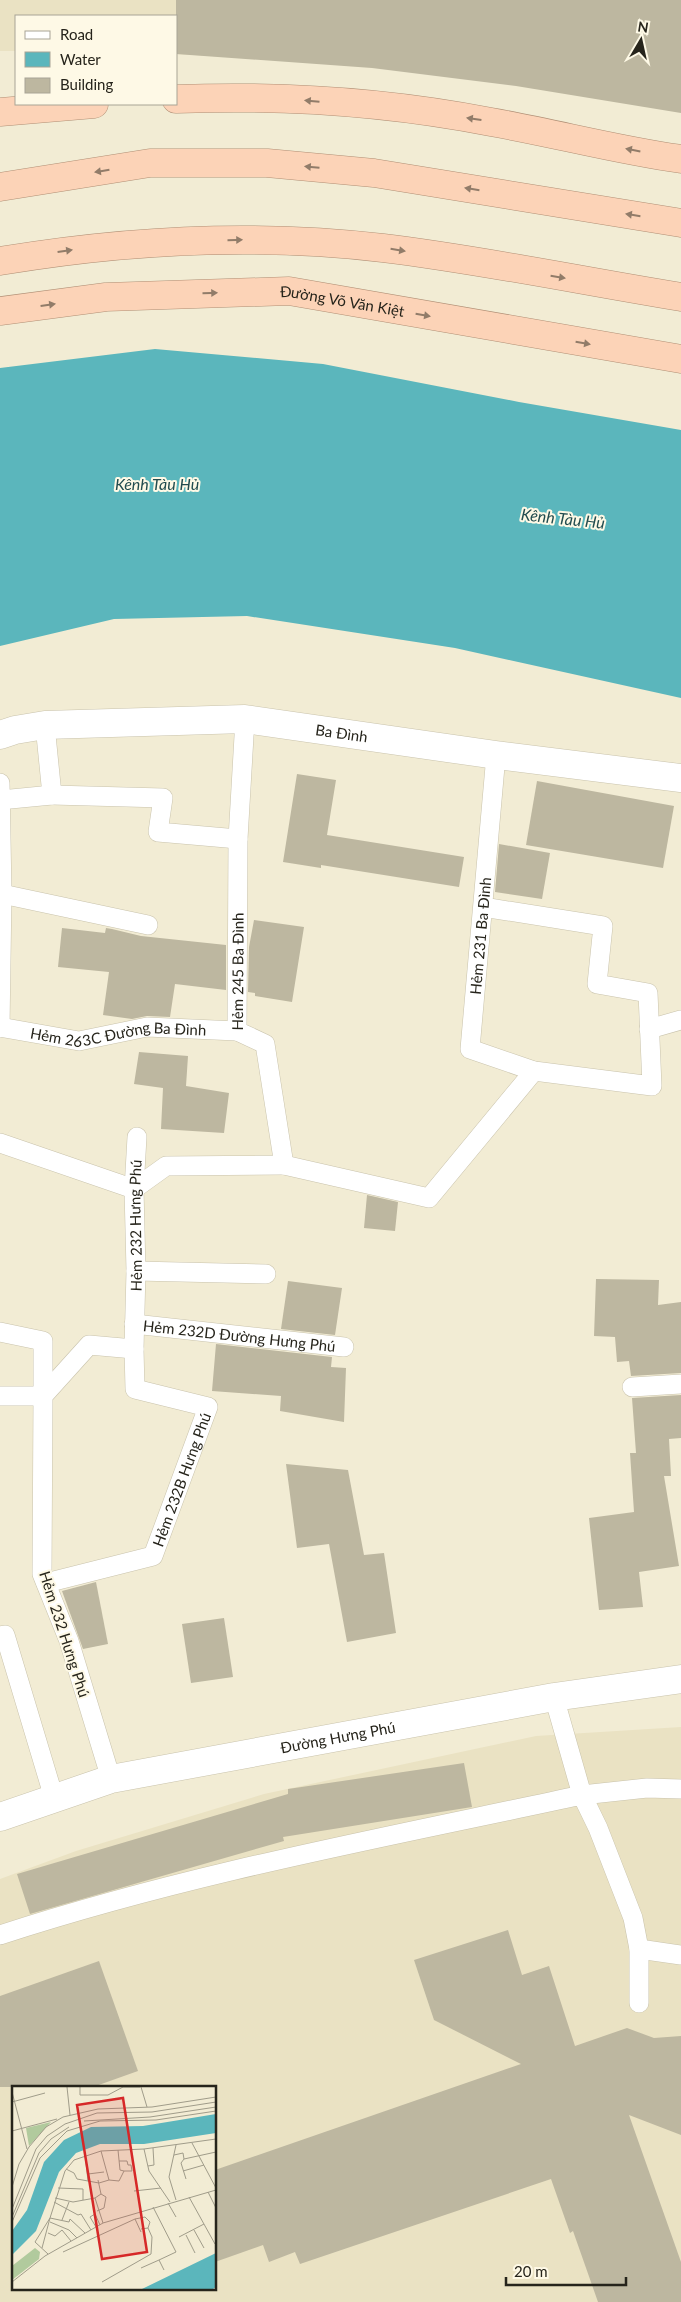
<svg xmlns="http://www.w3.org/2000/svg" width="681" height="2302" viewBox="0 0 681 2302" font-family="Lato,sans-serif">
  <rect width="100%" height="100%" fill="#f2ecd4"/>
  <g fill="#eae2c3" fill-rule="evenodd">
    <polygon points="0,0 381,0 230,57 176,54 176,16 16,16 16,51 0,51"/>
    <path d="M681,1727v575h-681v-423l76,-28 188,-57 272,-58zM14,2087h201v201h-201z"/>
  </g>
  <polygon fill="#5bb6bc" points="155,349 323,364 519,402 681,430 681,698 455,648 247,616 114,619 0,646 0,368"/>
  <g fill="#bdb7a0">
    <polygon points="176,0 681,0 681,113 516,86 372,68 176,54"/>
    <polygon points="297,774 336,780 327,835 464,857 459,887 321,865 321,868 283,862"/>
    <polygon points="537,781 674,806 663,868 526,845"/>
    <polygon points="499,844 550,853 542,899 495,892"/>
    <polygon points="254,920 304,927 292,1002 255,996 255,993 248,992 249,947"/>
    <polygon points="62,928 105,933 106,928 112,929 141,936 226,945 226,990 175,984 170,1017 147,1016 132,1019 103,1015 109,972 58,967"/>
    <polygon points="139,1052 188,1056 186,1086 229,1093 224,1133 161,1129 163,1088 134,1084"/>
    <polygon points="367,1195 398,1202 395,1231 364,1228"/>
    <polygon points="596,1279 659,1280 658,1305 681,1302 681,1373 631,1376 629,1361 617,1362 615,1337 594,1336"/>
    <polygon points="288,1281 342,1288 335,1335 281,1329"/>
    <polygon points="216,1344 332,1357 331,1367 346,1368 344,1422 280,1411 281,1396 212,1391"/>
    <polygon points="681,1395 681,1438 669,1439 671,1476 664,1476 679,1566 639,1572 643,1607 599,1610 589,1518 634,1512 630,1453 636,1453 632,1398"/>
    <polygon points="286,1464 348,1470 364,1555 384,1553 396,1633 347,1642 329,1544 297,1548"/>
    <polygon points="96,1582 108,1644 83,1649 62,1591"/>
    <polygon points="224,1618 233,1677 191,1683 182,1624"/>
    <polygon points="464,1763 472,1807 283,1837 284,1841 30,1914 17,1874 288,1794 288,1789"/>
    <polygon points="508,1930 522,1975 549,1966 575,2046 627,2028 654,2038 681,2036 681,2135 629,2115 681,2262 681,2302 598,2302 573,2231 570,2233 551,2179 300,2264 295,2252 269,2262 263,2245 215,2262 215,2170 521,2064 434,2020 414,1960"/>
    <polygon points="99,1961 138,2071 93,2087 0,2087 0,1996"/>
  </g>
  <g fill="none" stroke-linecap="round" stroke-linejoin="round">
    <g stroke="#c9c3ac" stroke-width="20">
      <g id="service">
        <polyline points="0,783 2,894 0,1028"/>
        <polyline points="52,795 163,798 158,832 238,839"/>
        <polyline points="0,800 52,795 45,725"/>
        <polyline points="2,894 148,925"/>
        <path id="s1" d="M483,907l120,19 -6,58 51,9 4,93 -118,-15 -64,-22 26,-294"/>
        <path id="s2" d="M0,1027l79,14 68,-14 90,4"/>
        <polyline points="649,1029 681,1020"/>
        <path id="s3" d="M0,1143l134,46 32,-23 118,-1 -19,-121 -28,-13 1,-192 7,-120"/>
        <polyline points="284,1165 429,1198 534,1071"/>
        <polyline points="136,1271 266,1274"/>
        <path id="s4" d="M134,1324l210,23"/>
        <polyline points="0,1332 43,1341 43,1396 0,1396"/>
        <polyline points="632,1387 681,1384"/>
        <path id="s5" d="M46,1583l107,-27 55,-149 -73,-18 -1,-40"/>
        <polyline points="0,1636 5,1635 54,1798"/>
        <polyline points="554,1697 582,1795 647,1788 681,1789"/>
        <path id="s6" d="M111,1779l-42,-138 -27,-67 1,-178 46,-51 45,4 2,-78 -2,-82 3,-52"/>
        <path d="M0,1935c190,-62 387,-98 582,-140l16,33 35,90 6,31v54"/>
        <polyline points="639,1949 681,1955"/>
      </g>
    </g>
    <g stroke="#c9c3ac" stroke-width="29">
      <g id="minor">
        <path id="s7" d="M0,735l15,-5 30,-5 200,-6 251,36 185,23"/>
      </g>
    </g>
    <g stroke="#c9c3ac" stroke-width="29">
      <g id="secondary">
        <path id="s8" d="M0,1817l111,-38 443,-82 127,-18"/>
      </g>
    </g>
    <g stroke="#b08f75" stroke-width="29">
      <g id="trunk">
        <path d="M176,99c104,-4 212,3 315,23 63,11 126,28 190,37"/>
        <polyline points="0,112 94,104"/>
        <polyline points="0,187 150,163 267,163 374,173 681,223"/>
        <path d="M0,261c126,-21 256,-28 383,-13 100,12 199,33 298,49"/>
        <path id="s9" d="M0,311l106,-14 183,-6 392,68"/>
      </g>
    </g>
    <use href="#service" stroke="#fff" stroke-width="19"/>
    <use href="#minor" stroke="#fff" stroke-width="28"/>
    <use href="#secondary" stroke="#fff" stroke-width="28"/>
    <use href="#trunk" stroke="#fcd3b7" stroke-width="28"/>
  </g>
  <defs><path id="oneway-solid" d="M-6-.8H1V-3.2L6.5 0L1 3.2V.8H-6Z" transform="scale(1.25)"/></defs>
  <g fill="#917c69">
    <use href="#oneway-solid" transform="translate(312 101) rotate(-175)"/>
    <use href="#oneway-solid" transform="translate(474 119) rotate(-172)"/>
    <use href="#oneway-solid" transform="translate(633 150) rotate(-169)"/>
    <use href="#oneway-solid" transform="translate(312 167) rotate(-175)"/>
    <use href="#oneway-solid" transform="translate(102 171) rotate(171)"/>
    <use href="#oneway-solid" transform="translate(472 189) rotate(-171)"/>
    <use href="#oneway-solid" transform="translate(633 215) rotate(-171)"/>
    <use href="#oneway-solid" transform="translate(235 240) rotate(-1)"/>
    <use href="#oneway-solid" transform="translate(398 250) rotate(9)"/>
    <use href="#oneway-solid" transform="translate(65 251) rotate(-8)"/>
    <use href="#oneway-solid" transform="translate(558 277) rotate(9)"/>
    <use href="#oneway-solid" transform="translate(210 293) rotate(-2)"/>
    <use href="#oneway-solid" transform="translate(48 305) rotate(-8)"/>
    <use href="#oneway-solid" transform="translate(423 315) rotate(10)"/>
    <use href="#oneway-solid" transform="translate(583 343) rotate(10)"/>
  </g>
  <g text-anchor="middle" dominant-baseline="central" stroke-width="4" stroke-linejoin="round" paint-order="stroke">
    <g font-size="15" fill="#26241b" stroke="#fef9e6">
      <text stroke="none"><textPath href="#s9" startOffset="344">Đường Võ Văn Kiệt</textPath></text>
      <text stroke="none"><textPath href="#s7" startOffset="344">Ba Đình</textPath></text>
      <text stroke="none"><textPath href="#s1" startOffset="625">Hẻm 231 Ba Đình</textPath></text>
      <text stroke="none"><textPath href="#s3" startOffset="512">Hẻm 245 Ba Đình</textPath></text>
      <text stroke="none"><textPath href="#s2" startOffset="120">Hẻm 263C Đường Ba Đình</textPath></text>
      <text stroke="none"><textPath href="#s6" startOffset="632">Hẻm 232 Hưng Phú</textPath></text>
      <text stroke="none"><textPath href="#s4" startOffset="106">Hẻm 232D Đường Hưng Phú</textPath></text>
      <text stroke="none"><textPath href="#s5" startOffset="192">Hẻm 232B Hưng Phú</textPath></text>
      <text transform="translate(65 1634) rotate(72)">Hẻm 232 Hưng Phú</text>
      <text stroke="none"><textPath href="#s8" startOffset="348">Đường Hưng Phú</textPath></text>
    </g>
    <g font-size="16" font-style="italic" fill="#224c4f" stroke="#fef9e6">
      <text x="157" y="483">Kênh Tàu Hủ</text>
      <text transform="translate(563 518) rotate(6)">Kênh Tàu Hủ</text>
    </g>
  </g>
  <g transform="translate(12 2086)">
    <rect width="204" height="204" fill="#f2ecd4"/>
    <path d="M39,36l-22,24 -3,-18zM23,162l5,4 -1,7 -27,21v-14z" fill="#b1ca9d"/>
    <path d="M204,28v19l-72,11h-44l-24,9 -17,19 -23,59 -24,24v-24l15,-21 17,-48 20,-22 27,-13 52,-1zM204,167v34l-3,2h-71z" fill="#5bb6bc"/>
    <path fill="none" stroke="#a09c8a" stroke-width="1" d="M55,1l3,28M68,1v8h28l15,-8h17M129,1l6,20M0,6l15,57M0,16l33,-9M72,35l66,-4 66,-10M0,45l45,-12M180,57l24,45M132,63l5,22 21,31M106,64l2,20 4,1M73,68l3,27M162,69l9,-2 1,6M107,75h8l1,4h3l1,6h-8M136,80l6,-1 -1,-17M54,83l8,4 3,6M171,85l21,-6M76,88l16,-2M65,93l22,4 10,-3 -8,-29M174,93l-5,-16 3,-4 32,-7M86,94l3,14 -6,4 8,25M97,94l10,1 5,-10M0,101l7,-23 10,-17 17,-20 17,-10 35,-8 54,-2 64,-10M46,102l25,1v11M122,105l27,-3M196,106l8,16M177,111l26,47M43,112l18,4 22,-4M164,114l-7,-23 7,-32M42,116l24,13 3,-1 10,16M156,117l8,14M141,121l23,45 -17,8 5,10M0,123l24,-60 11,-13 18,-12 32,-11 55,-1 64,-10M85,125l7,-3 2,-11 -5,-3M0,131l27,-64 12,-14 18,-12M123,133l10,-2 5,5 -2,6 -7,1M50,134l7,-18M0,136l28,-64 27,-27 33,-10 56,-1 60,-9M38,136l19,8 8,8M84,141l-6,-10 5,-3 5,11M182,144l10,18M36,147l7,3 7,-6 9,11M174,149l9,18M167,151l25,-13M30,162l8,-30 19,4 1,-3 15,14M51,166l72,-33 6,13M36,168l-13,-12 15,-24 15,-47 9,-11 27,-9 43,-2 72,-10M129,182l18,-8M0,196l33,-26 58,-33 113,-33M90,196l49,-28 1,-17 -4,-9"/>
    <path fill="#d62828" fill-opacity="0.15" stroke="#d62828" stroke-width="2.5" d="M111,12l24,154 -45,7 -25,-154z"/>
    <rect width="204" height="204" fill="none" stroke="#26241b" stroke-width="2.5"/>
  </g>
  <rect x="15" y="15" width="162" height="90" fill="#fef9e6" stroke="#a8a495"/>
  <rect x="25" y="31" width="25" height="8" fill="#ffffff" stroke="#a8a495"/>
  <text x="60" y="40" font-size="15" fill="#26241b">Road</text>
  <rect x="25" y="52" width="25" height="15" fill="#5bb6bc" stroke="#a8a495"/>
  <text x="60" y="65" font-size="15" fill="#26241b">Water</text>
  <rect x="25" y="78" width="25" height="15" fill="#bdb7a0" stroke="#a8a495"/>
  <text x="60" y="90" font-size="15" fill="#26241b">Building</text>
  <g transform="translate(641 40) rotate(9)" stroke="#fef9e6" stroke-width="4" paint-order="stroke">
  <path d="M0-4L9 19L0 12L-9 19Z" fill="#26241b"/>
  <text y="-8" font-size="14" font-weight="bold" text-anchor="middle" fill="#26241b">N</text>
  </g>
  <path d="M506 2277v8h120v-8" fill="none" stroke="#26241b" stroke-width="2.5"/>
  <text x="514" y="2277" font-size="15" fill="#26241b" stroke="#fef9e6" stroke-width="4" paint-order="stroke">20 m</text>
</svg>
